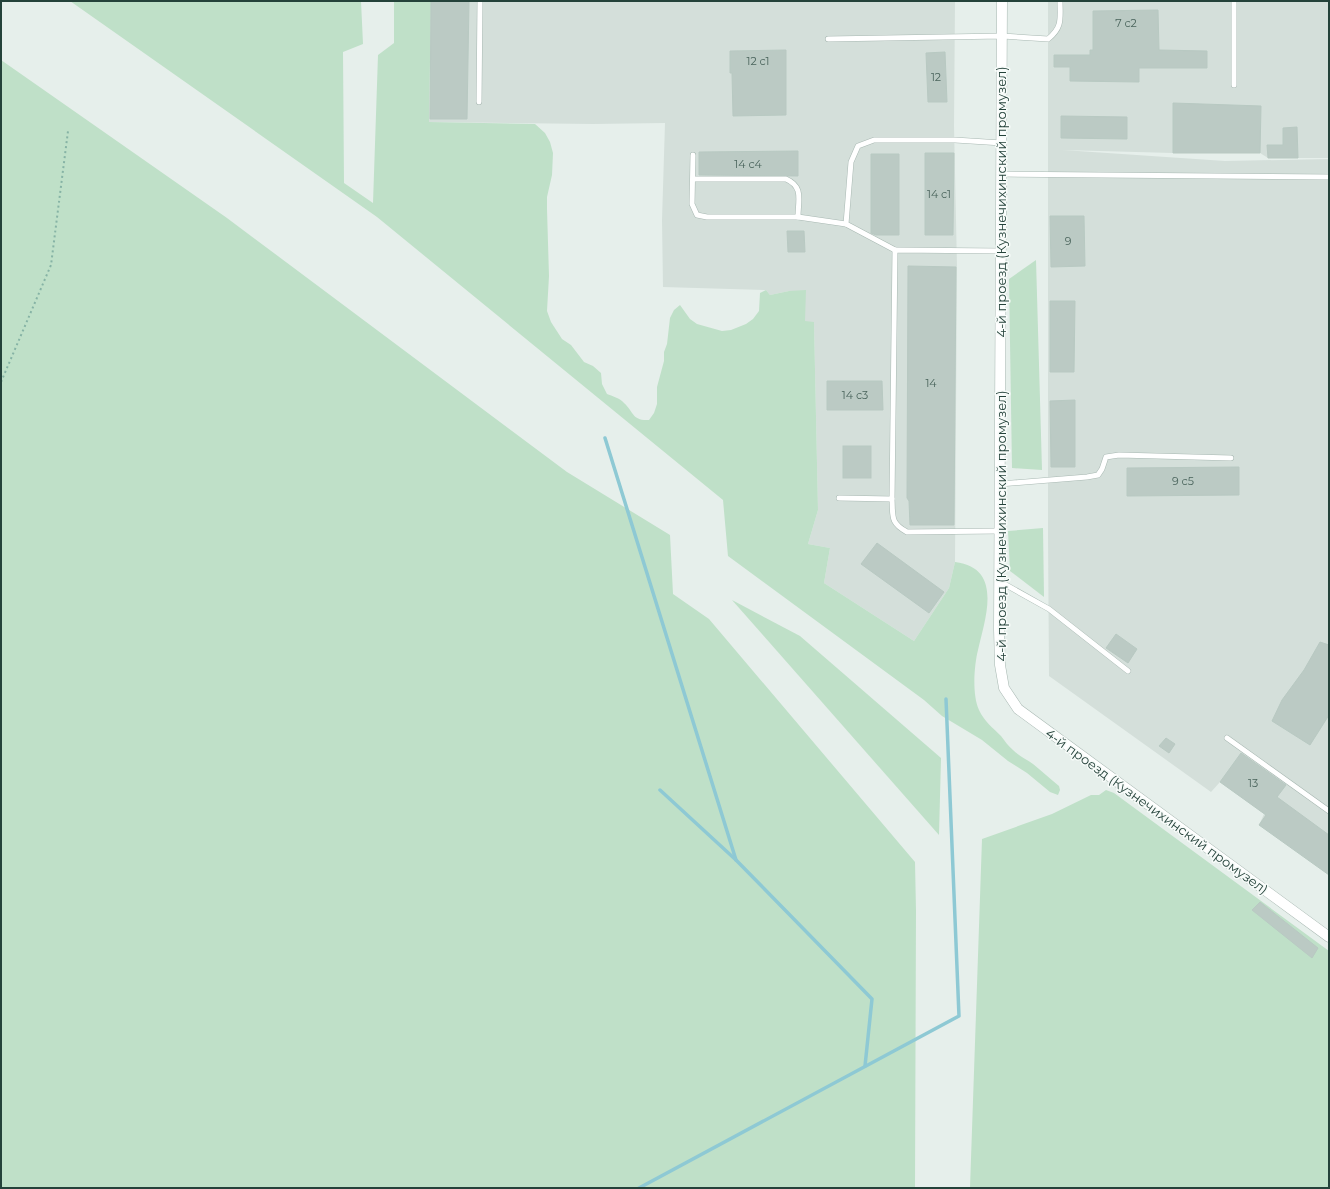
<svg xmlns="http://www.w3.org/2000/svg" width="1330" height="1189" viewBox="0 0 1330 1189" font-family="Montserrat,sans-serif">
  <rect width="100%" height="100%" fill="#e6efeb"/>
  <g fill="#d4dfda">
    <polygon points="431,1 955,1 954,126 957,267 955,562 949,588 914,641 824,583 830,548 808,544 818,510 814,322 805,322 789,291 770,295 766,290 663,287 662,220 665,123 593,124 429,122"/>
    <polygon points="1048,1 1329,1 1329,158 1268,158 1260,153 1173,153 1063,150 1225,161 1329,159 1329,875 1259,825 1264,814 1220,782 1211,792 1049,676 1048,535"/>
  </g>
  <g fill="#bfe0c8">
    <path d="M70,1h291l2,43 -20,8 1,131 29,20 5,-148 16,-12v-42h37l-2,121 106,2 10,9 5,9 3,11 -1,22 -5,22v12l2,67 -2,35 4,11 11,17 9,6 13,17 9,4 8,7 1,11 5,10c5,2 13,4 17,9 10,9 8,18 25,17l5,-7 3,-9v-17l7,-26v-9l3,-8 3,-26 4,-8 6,-5 10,14 7,5 25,7 9,-1 15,-6 7,-5 6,-8 1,-18 6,-3 4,5 19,-4 17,-1 -1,31 9,1 4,188 -10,34 22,4 -6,35 90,58 35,-53 6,-26c49,6 30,57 23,88 -4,16 -6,45 1,60 5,11 14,18 22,26 4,5 7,10 12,14 6,6 13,9 20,14 9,7 17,15 26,22l1,4 -2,5 -8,-3 -23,-19 -19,-12 -26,-21 -40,-24 -18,-16 -196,-144 -5,-56 -346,-283z"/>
    <polygon points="1,60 227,218 567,472 670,535 673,594 709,619 915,862 916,911 915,1188 1,1188"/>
    <polygon points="1036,260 1042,470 1012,468 1009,279"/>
    <polygon points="1043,528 1044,597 1010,571 1008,531"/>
    <polygon points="732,600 800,636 941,758 939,835"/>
    <polygon points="1106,790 1114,793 1329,951 1329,1188 970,1188 982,839 1052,814 1091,795 1099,795"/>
  </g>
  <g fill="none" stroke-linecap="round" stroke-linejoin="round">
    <g stroke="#8ec9d4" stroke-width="3.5">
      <polyline points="605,438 736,860"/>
      <polyline points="660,790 736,860 872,999 865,1066"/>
      <polyline points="639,1188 959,1016 946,699"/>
    </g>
  </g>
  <g fill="#bbcac4" stroke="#b8c9c2">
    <polygon points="431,1 469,1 467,119 430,119"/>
    <polygon points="1158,10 1159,50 1207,51 1207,68 1139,68 1139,82 1070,81 1070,67 1054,67 1054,55 1090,55 1090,50 1093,50 1093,11"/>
    <polygon points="786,50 786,115 733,116 732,73 730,73 730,51"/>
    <polygon points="945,52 947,102 928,102 926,53"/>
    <polygon points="1173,103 1261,106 1260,153 1173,153"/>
    <polygon points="1061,116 1127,117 1127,139 1061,138"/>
    <polygon points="1297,127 1298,158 1268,158 1267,145 1283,145 1283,128"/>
    <polygon points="798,151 798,176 699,175 699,152"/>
    <polygon points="925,153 954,153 953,235 925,235"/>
    <polygon points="871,154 899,154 899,235 876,235 871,233"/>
    <polygon points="1050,216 1084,216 1085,266 1051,267"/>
    <polygon points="787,231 804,231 805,252 788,252"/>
    <polygon points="908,266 956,267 954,525 910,525 909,501 907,498"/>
    <polygon points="1050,301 1075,301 1074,372 1050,372"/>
    <polygon points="827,381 882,381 883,410 827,410"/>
    <polygon points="1075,400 1075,467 1051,467 1050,401"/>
    <rect x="843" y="446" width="28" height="32"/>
    <polygon points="1239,467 1239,495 1127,496 1127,468"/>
    <polygon points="877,543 944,592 929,613 861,564"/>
    <polygon points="1116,634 1137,649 1128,663 1106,648"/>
    <polygon points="1320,642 1329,645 1329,715 1310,745 1272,721 1282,700 1304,670"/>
    <polygon points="1166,738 1175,744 1169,753 1159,746"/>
    <polygon points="1241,753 1286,785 1277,797 1329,835 1329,875 1259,825 1266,815 1220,782"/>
    <polygon points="1260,902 1318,948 1312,958 1252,910"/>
  </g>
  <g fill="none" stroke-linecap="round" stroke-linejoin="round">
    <g stroke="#a8b8b2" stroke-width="6">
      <g id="service">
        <path d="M828,39l174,-3 46,3c15,-12 12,-21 12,-38"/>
        <polyline points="1234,85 1234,1"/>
        <polyline points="479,102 480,1"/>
        <polyline points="693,155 692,204 697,215 707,217 798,217 846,224"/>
        <polyline points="1002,174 1329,177"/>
        <path d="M693,179h93c18,8 12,21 12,38"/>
        <polyline points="895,250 846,224 851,162 858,146 874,140 955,140 1002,143"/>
        <polyline points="1000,484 1087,477 1098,475 1102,469 1106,457 1119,455 1231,458"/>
        <polyline points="839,498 892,499"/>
        <path d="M1000,531l-93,1c-17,-9 -14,-16 -15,-33l3,-249 106,1"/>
        <polyline points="999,581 1049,609 1128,671"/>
        <polyline points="1227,738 1329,811"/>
      </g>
    </g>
    <g stroke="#a8b8b2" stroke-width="11">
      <polyline id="minor" points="1002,1 999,629 1000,665 1004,688 1018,709 1329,937"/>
    </g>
    <polyline stroke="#86b3a5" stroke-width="2" stroke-dasharray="2 3" stroke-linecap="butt" points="1,382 51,265 68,131"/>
    <use href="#service" stroke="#fff" stroke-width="5"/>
    <use href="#minor" stroke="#fff" stroke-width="10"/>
  </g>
  <g text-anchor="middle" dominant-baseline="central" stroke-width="3" stroke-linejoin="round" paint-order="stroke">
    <g font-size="11" fill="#4a645c">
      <text x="1126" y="23">7 с2</text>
      <text x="758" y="61">12 с1</text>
      <text x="936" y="77">12</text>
      <text x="748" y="164">14 с4</text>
      <text x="939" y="194">14 с1</text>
      <text x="1068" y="241">9</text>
      <text x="931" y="383">14</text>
      <text x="855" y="395">14 с3</text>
      <text x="1183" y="481">9 с5</text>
      <text x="1253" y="783">13</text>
    </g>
    <g font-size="13" fill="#24423a" stroke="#f7fbf9">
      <text transform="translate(1001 202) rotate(-90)">4-й проезд (Кузнечихинский промузел)</text>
      <text transform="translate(1001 526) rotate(-90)">4-й проезд (Кузнечихинский промузел)</text>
      <text transform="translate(1157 811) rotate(36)">4-й проезд (Кузнечихинский промузел)</text>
    </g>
  </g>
  <rect width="1330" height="1189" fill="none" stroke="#24423a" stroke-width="4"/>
</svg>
